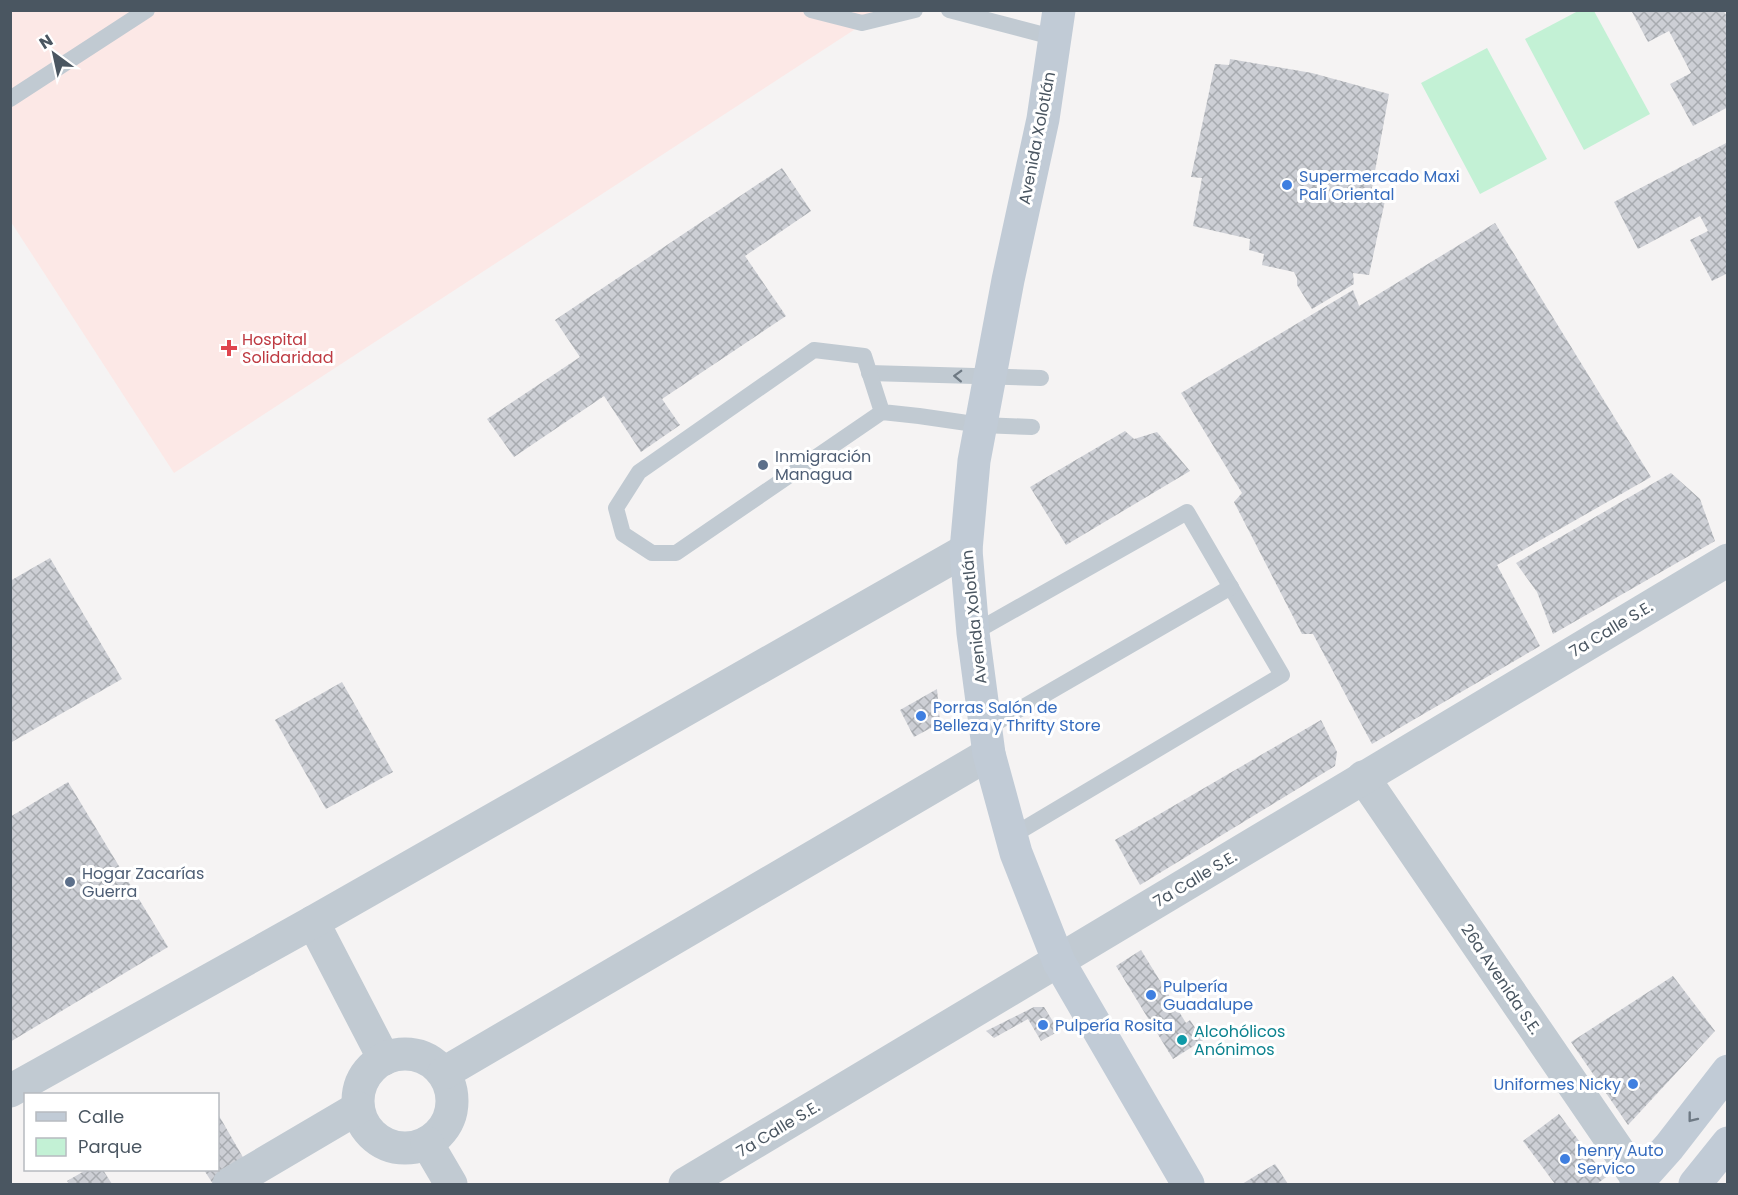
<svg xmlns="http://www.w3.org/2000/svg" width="1738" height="1195" viewBox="0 0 1738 1195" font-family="Poppins,sans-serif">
  <defs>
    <pattern id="building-cross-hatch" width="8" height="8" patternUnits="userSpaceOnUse" patternTransform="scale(1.5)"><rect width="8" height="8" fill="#cdcfd5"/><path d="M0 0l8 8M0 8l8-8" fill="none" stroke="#a8abb0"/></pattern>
  </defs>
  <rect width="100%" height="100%" fill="#f5f3f3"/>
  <polygon fill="#fce8e6" points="11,11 883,11 174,473 11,222"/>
  <g fill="#c3f1d5">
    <polygon points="1578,11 1594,11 1650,114 1584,150 1525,39"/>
    <polygon points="1487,48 1547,159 1480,194 1421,83"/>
  </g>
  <g fill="url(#building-cross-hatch)">
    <polygon points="1631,10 1723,10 1728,18 1728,107 1693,126 1670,84 1691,73 1669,31 1648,42"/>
    <polygon points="1230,59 1312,73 1389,94 1371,193 1386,196 1369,275 1353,273 1354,284 1312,309 1297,285 1297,278 1294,272 1262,265 1264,254 1249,250 1250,239 1193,226 1202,178 1191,177 1215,64 1229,65"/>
    <polygon points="1728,142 1728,273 1712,281 1690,240 1708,231 1700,216 1638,249 1614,202"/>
    <polygon points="782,168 811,211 745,256 786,316 662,399 680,425 641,452 604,396 514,457 487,419 580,357 555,320"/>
    <polygon points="1495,223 1651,477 1497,565 1540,646 1372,744 1313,634 1302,634 1234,502 1242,493 1181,393 1353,290 1359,306"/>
    <polygon points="1125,431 1134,439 1157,432 1190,471 1066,545 1030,487"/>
    <polygon points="1671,473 1700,499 1715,541 1553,634 1537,592 1516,563"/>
    <polygon points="50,558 122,679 10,743 10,581"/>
    <polygon points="342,682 393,772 326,809 275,720"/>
    <polygon points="937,689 940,723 914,737 900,710"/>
    <polygon points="1321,720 1337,752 1335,766 1140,885 1115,840"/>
    <polygon points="68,782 168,947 10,1042 10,817"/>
    <polygon points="1141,950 1186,1023 1190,1020 1203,1040 1173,1059 1116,966"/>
    <polygon points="1673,976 1715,1031 1628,1125 1571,1042"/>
    <polygon points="1034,1007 1044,1007 1059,1031 1041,1041 1028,1019 994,1038 986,1031"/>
    <polygon points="218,1114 248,1166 213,1184 204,1170 218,1170"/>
    <polygon points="1559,1114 1606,1177 1597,1184 1555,1184 1523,1141"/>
    <polygon points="1275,1164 1288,1184 1242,1184"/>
    <polygon points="86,1170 103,1170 112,1184 69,1184 67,1181"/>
  </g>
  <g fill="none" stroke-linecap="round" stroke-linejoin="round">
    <g stroke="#c1cad2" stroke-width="16">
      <polyline points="811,10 862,23 915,10"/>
      <polyline points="949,10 1056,38"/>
      <polyline points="10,99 147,10"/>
      <polyline points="869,373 1041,378"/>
      <polyline points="882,412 864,356 814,350 639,472 616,508 623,534 652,553 676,553 882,412 919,416 981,425 1032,427"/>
      <polyline points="973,633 1187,512 1282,675 1012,836"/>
      <polyline points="987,728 1231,587"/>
    </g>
    <g stroke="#c1cad2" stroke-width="33">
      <polyline points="1363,777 1639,1181"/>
      <polyline points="313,922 384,1059"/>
      <circle cx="405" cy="1101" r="47"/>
      <polyline points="444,1073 989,754"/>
      <polyline points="10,1091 313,922 966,550"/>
      <polyline points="427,1143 451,1184"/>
      <polyline points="229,1184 358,1108"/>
      <polyline points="685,1184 1728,560"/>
    </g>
    <g stroke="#c1cbd6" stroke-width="33">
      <polyline points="1059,10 1043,119 1008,280 974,461 966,550 973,633 989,754 1016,853 1059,962 1188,1184"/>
      <polyline points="1636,1184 1669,1147 1728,1071"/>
      <polyline points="1695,1184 1728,1143"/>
    </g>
  </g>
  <defs><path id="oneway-chevron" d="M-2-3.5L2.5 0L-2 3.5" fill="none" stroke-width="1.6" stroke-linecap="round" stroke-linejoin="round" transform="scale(1.5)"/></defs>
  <use stroke="#6e7983" href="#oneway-chevron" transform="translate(958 376) rotate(-178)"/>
  <use stroke="#6e7984" href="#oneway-chevron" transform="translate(1692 1118) rotate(128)"/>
  <g fill="#3f7fe0" stroke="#fff" stroke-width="2">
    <circle cx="1287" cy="185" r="6"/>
    <circle cx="921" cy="716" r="6"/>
    <circle cx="1151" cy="995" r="6"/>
    <circle cx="1043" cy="1025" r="6"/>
    <circle cx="1633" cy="1084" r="6"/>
    <circle cx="1565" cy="1159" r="6"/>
  </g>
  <path fill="#e0444e" stroke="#fff" stroke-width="2" d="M226 339h6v6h6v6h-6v6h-6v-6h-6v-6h6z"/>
  <g fill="#5c6f8a" stroke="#fff" stroke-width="2">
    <circle cx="763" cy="465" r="6"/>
    <circle cx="70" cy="882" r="6"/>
  </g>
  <circle fill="#0f9aa8" stroke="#fff" stroke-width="2" cx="1182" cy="1040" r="6"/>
  <g text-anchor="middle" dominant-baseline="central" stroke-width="6" stroke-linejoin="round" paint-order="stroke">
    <g font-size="16" fill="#4a5661" stroke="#fff">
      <text transform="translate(1037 138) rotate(-79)">Avenida Xolotlán</text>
      <text transform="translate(974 617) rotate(-96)">Avenida Xolotlán</text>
      <text transform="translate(1611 629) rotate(-31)">7a Calle S.E.</text>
      <text transform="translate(1195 879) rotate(-31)">7a Calle S.E.</text>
      <text transform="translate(1501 979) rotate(56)">26a Avenida S.E.</text>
      <text transform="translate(778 1129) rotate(-31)">7a Calle S.E.</text>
    </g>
    <g font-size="16" fill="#366cbe" stroke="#fff" text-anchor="start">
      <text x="1299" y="176">Supermercado Maxi<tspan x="1299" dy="18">Palí Oriental</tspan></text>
      <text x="933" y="707">Porras Salón de<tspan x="933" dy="18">Belleza y Thrifty Store</tspan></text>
      <text x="1163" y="986">Pulpería<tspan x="1163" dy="18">Guadalupe</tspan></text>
      <text x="1055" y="1025">Pulpería Rosita</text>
      <text x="1621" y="1084" text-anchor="end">Uniformes Nicky</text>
      <text x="1577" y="1150">henry Auto<tspan x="1577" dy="18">Servico</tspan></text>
    </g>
    <g font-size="16" fill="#be3a42" stroke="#fff" text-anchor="start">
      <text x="242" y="339">Hospital<tspan x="242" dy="18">Solidaridad</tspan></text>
    </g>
    <g font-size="16" fill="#4e5e75" stroke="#fff" text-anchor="start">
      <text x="775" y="456">Inmigración<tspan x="775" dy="18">Managua</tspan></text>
      <text x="82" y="873">Hogar Zacarías<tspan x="82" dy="18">Guerra</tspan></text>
    </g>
    <g font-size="16" fill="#0d838f" stroke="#fff" text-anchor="start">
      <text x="1194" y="1031">Alcohólicos<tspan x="1194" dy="18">Anónimos</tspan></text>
    </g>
  </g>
  <rect width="1738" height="1195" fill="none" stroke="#4a5661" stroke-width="24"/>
  <rect x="24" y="1093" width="195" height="78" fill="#ffffff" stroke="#b7bbc0" stroke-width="1.5"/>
  <rect x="36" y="1112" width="30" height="9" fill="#c1cbd6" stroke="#b7bbc0" stroke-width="1.5"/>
  <text x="78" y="1123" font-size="18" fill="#4a5661">Calle</text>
  <rect x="36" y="1138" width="30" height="18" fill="#c3f1d5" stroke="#b7bbc0" stroke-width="1.5"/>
  <text x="78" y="1153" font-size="18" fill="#4a5661">Parque</text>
  <g transform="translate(54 54) rotate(327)" stroke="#ffffff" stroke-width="4.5" paint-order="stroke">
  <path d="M0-4.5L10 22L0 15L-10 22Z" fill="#4a5661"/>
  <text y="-9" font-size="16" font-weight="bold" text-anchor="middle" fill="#4a5661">N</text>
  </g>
</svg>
